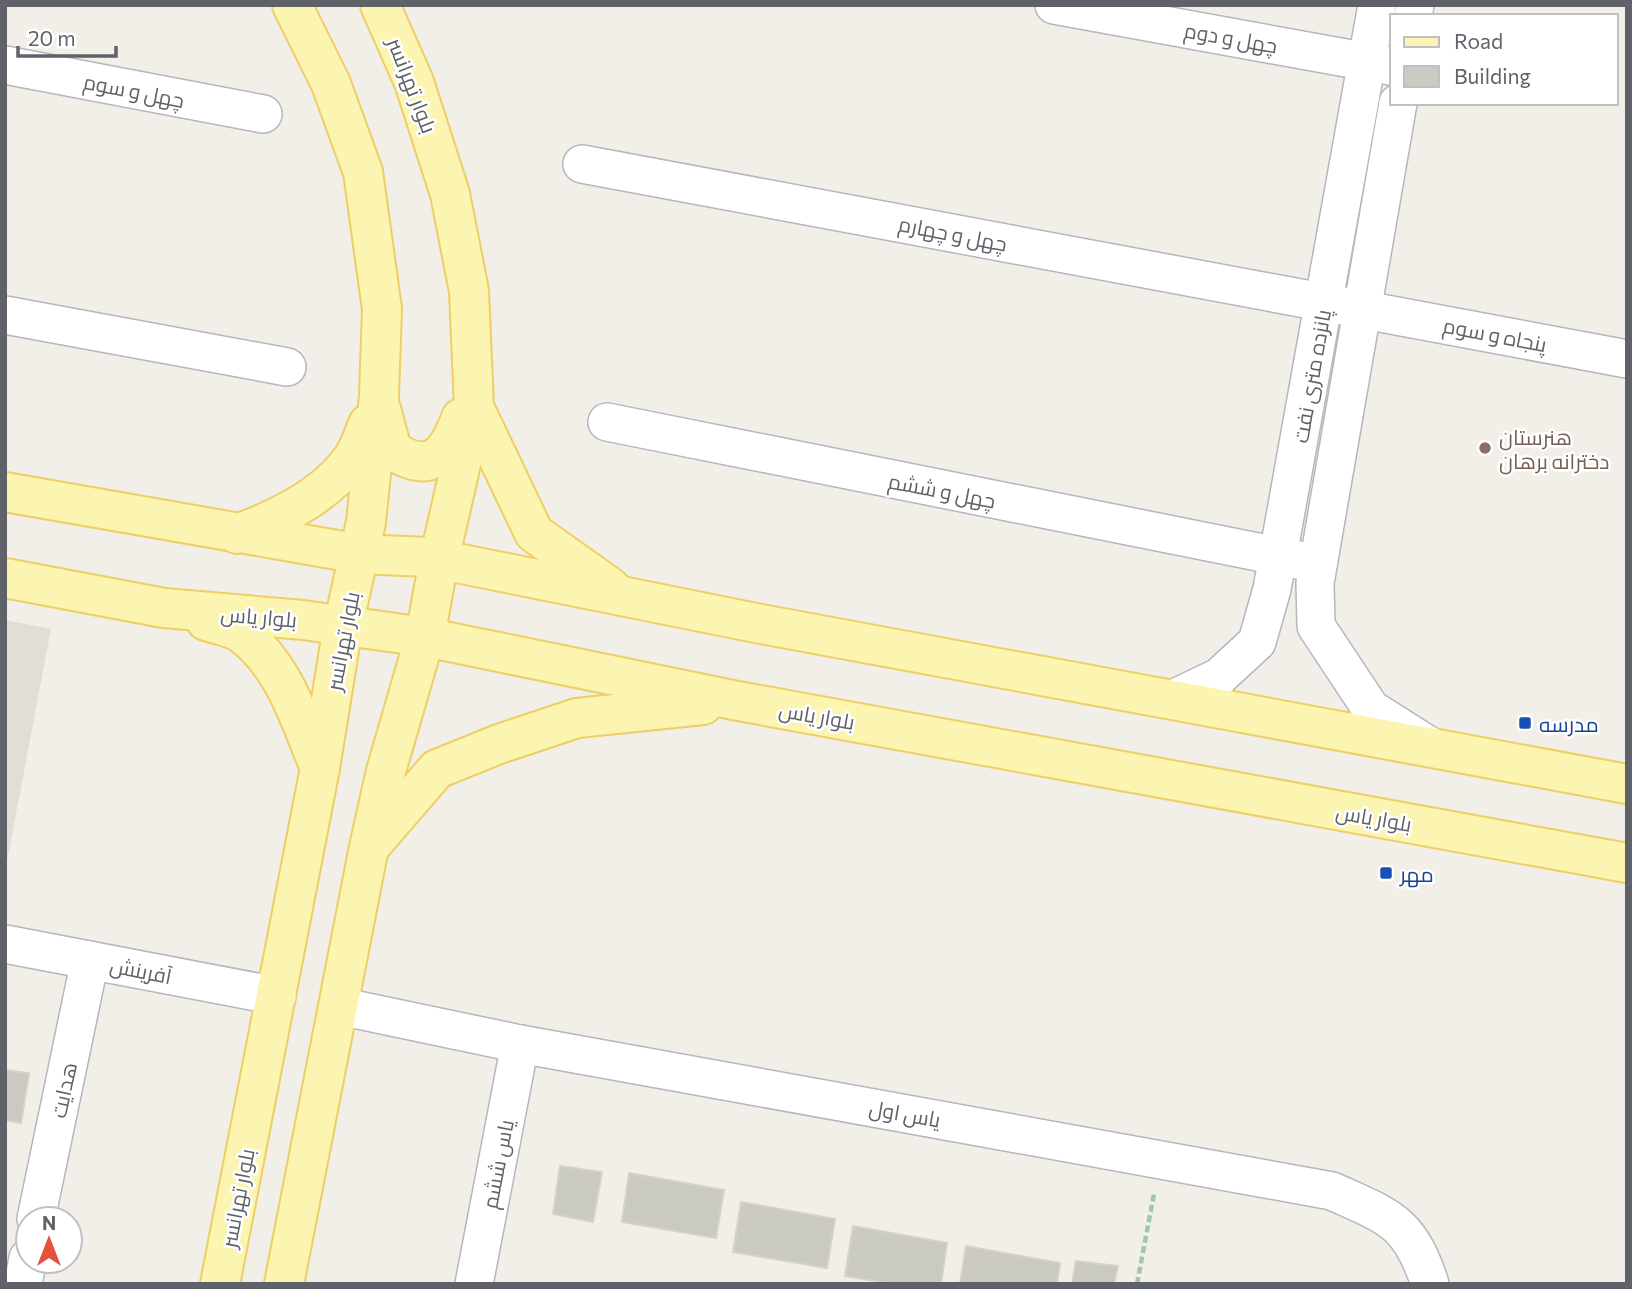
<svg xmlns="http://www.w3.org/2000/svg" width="1632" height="1289" viewBox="0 0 1632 1289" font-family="Commissioner,Cairo,sans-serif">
  <rect width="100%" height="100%" fill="#f1efe8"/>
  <polygon fill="#e1ded6" points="5,620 51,629 5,872"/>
  <g fill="#cac9c2" stroke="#d5d2c6" stroke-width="2">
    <polygon points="5,1070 29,1073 21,1123 5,1120"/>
    <polygon points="560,1166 602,1172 593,1222 553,1214"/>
    <polygon points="629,1173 724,1190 716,1238 622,1222"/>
    <polygon points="741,1202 835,1219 827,1268 733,1252"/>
    <polygon points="853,1226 947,1243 941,1284 893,1284 845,1276"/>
    <polygon points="966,1246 1060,1263 1057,1284 960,1284"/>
    <polygon points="1076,1261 1118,1266 1114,1284 1072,1284"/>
  </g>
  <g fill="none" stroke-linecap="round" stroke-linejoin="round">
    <g stroke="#b5b7bc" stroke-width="40">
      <g id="minor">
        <polyline points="1054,5 1390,66"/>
        <polyline points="1413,16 1415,5"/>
        <polyline points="5,65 263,114"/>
        <polyline points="1398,103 1315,583 1316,626 1371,709 1431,747"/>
        <polyline points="582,164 1627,359"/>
        <polyline points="5,315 287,367"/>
        <polyline points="607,422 1318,564"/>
        <polyline points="1171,700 1219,677 1257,642 1272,589 1377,5"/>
        <polyline points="5,944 277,996"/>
        <path d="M339,1006l181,38 812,147c57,26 77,29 98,93"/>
        <polyline points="36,1219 90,960"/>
        <polyline points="23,1284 28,1258"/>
        <polyline points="474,1284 520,1044"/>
      </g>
    </g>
    <g stroke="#edcf65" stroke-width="42">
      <g id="major">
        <polyline points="380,5 414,82 450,194 469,291 474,407 534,533 610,587"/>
        <path d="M381,409l11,41c40,26 55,4 69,-32"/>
        <polyline points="5,492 360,554 427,557 761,624 1627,784"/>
        <path d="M237,534c41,-15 89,-38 115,-75 7,-10 11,-23 16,-35"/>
        <polyline points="5,578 164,608 303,620 425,637 738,701 1627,863"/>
        <path d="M206,621c11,4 27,6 36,13 43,32 58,87 78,134"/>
        <polyline points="373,843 437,769 499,744 577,718 703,705"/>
        <polyline points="220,1284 320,768 343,626 366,522 379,396 382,309 363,172 331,84 292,5"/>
        <polyline points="284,1284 369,847 386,771 425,637 439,560 474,407"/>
      </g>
    </g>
    <polyline stroke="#a0c7ae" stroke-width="4.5" stroke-dasharray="7 3.5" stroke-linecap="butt" points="1137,1284 1154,1194"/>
    <use href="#minor" stroke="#fff" stroke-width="37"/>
    <use href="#major" stroke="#fcf5b1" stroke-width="38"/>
  </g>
  <circle fill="#8d6e63" stroke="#fff" stroke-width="2.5" cx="1485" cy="448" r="7"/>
  <g fill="#1a4fb4" stroke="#fff" stroke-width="2.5">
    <rect x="1518" y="716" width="14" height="14" rx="3.5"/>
    <rect x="1379" y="866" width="14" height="14" rx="3.5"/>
  </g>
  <g text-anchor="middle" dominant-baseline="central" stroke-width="5" stroke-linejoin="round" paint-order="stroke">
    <g font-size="21" fill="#5f6268" stroke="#fff">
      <text transform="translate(1231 37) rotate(10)">چهل و دوم</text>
      <text transform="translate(413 85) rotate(69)">بلوار تهرانسر</text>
      <text transform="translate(134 90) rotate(11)">چهل و سوم</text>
      <text transform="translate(953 233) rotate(11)">چهل و چهارم</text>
      <text transform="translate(1495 334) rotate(11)">پنجاه و سوم</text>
      <text transform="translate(1311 376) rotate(-80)">پانزده متری نفت</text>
      <text transform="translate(942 490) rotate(11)">چهل و ششم</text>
      <text transform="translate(259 616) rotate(5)">بلوار یاس</text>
      <text transform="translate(342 641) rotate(-79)">بلوار تهرانسر</text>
      <text transform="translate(817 715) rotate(10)">بلوار یاس</text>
      <text transform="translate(1374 817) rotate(10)">بلوار یاس</text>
      <text transform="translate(141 970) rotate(11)">آفرینش</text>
      <text transform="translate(63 1090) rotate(-78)">هدایت</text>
      <text transform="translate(905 1113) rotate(10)">یاس اول</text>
      <text transform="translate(497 1164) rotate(-79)">یاس ششم</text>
      <text transform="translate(237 1198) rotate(-79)">بلوار تهرانسر</text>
    </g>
    <g font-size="21" fill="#785e54" stroke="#fff" text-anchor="start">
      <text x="1499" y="436">هنرستان<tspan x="1499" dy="24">دخترانه برهان</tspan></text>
    </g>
    <g font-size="21" fill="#164399" stroke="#fff" text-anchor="start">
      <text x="1539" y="723">مدرسه</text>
      <text x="1400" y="873">مهر</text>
    </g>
  </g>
  <rect width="1632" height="1289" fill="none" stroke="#5f6268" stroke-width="14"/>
  <rect x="1390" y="14" width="228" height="91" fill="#ffffff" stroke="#bfc0c3" stroke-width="2"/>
  <rect x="1404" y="37" width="35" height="10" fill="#fcf5b1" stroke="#bfc0c3" stroke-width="2"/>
  <text x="1454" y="49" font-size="21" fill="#5f6268">Road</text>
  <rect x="1404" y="66" width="35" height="21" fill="#cac9c2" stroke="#bfc0c3" stroke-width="2"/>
  <text x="1454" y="84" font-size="21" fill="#5f6268">Building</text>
  <g transform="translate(49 1240)"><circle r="33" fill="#ffffff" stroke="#bfc0c3" stroke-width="2"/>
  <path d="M0-5L12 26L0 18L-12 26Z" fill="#e4523b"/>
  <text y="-10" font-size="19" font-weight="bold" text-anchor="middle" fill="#5f6268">N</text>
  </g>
  <path d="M18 46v10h98v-10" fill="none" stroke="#5f6268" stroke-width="3.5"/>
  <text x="28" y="46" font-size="21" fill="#5f6268" stroke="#ffffff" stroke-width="5" paint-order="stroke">20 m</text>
</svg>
